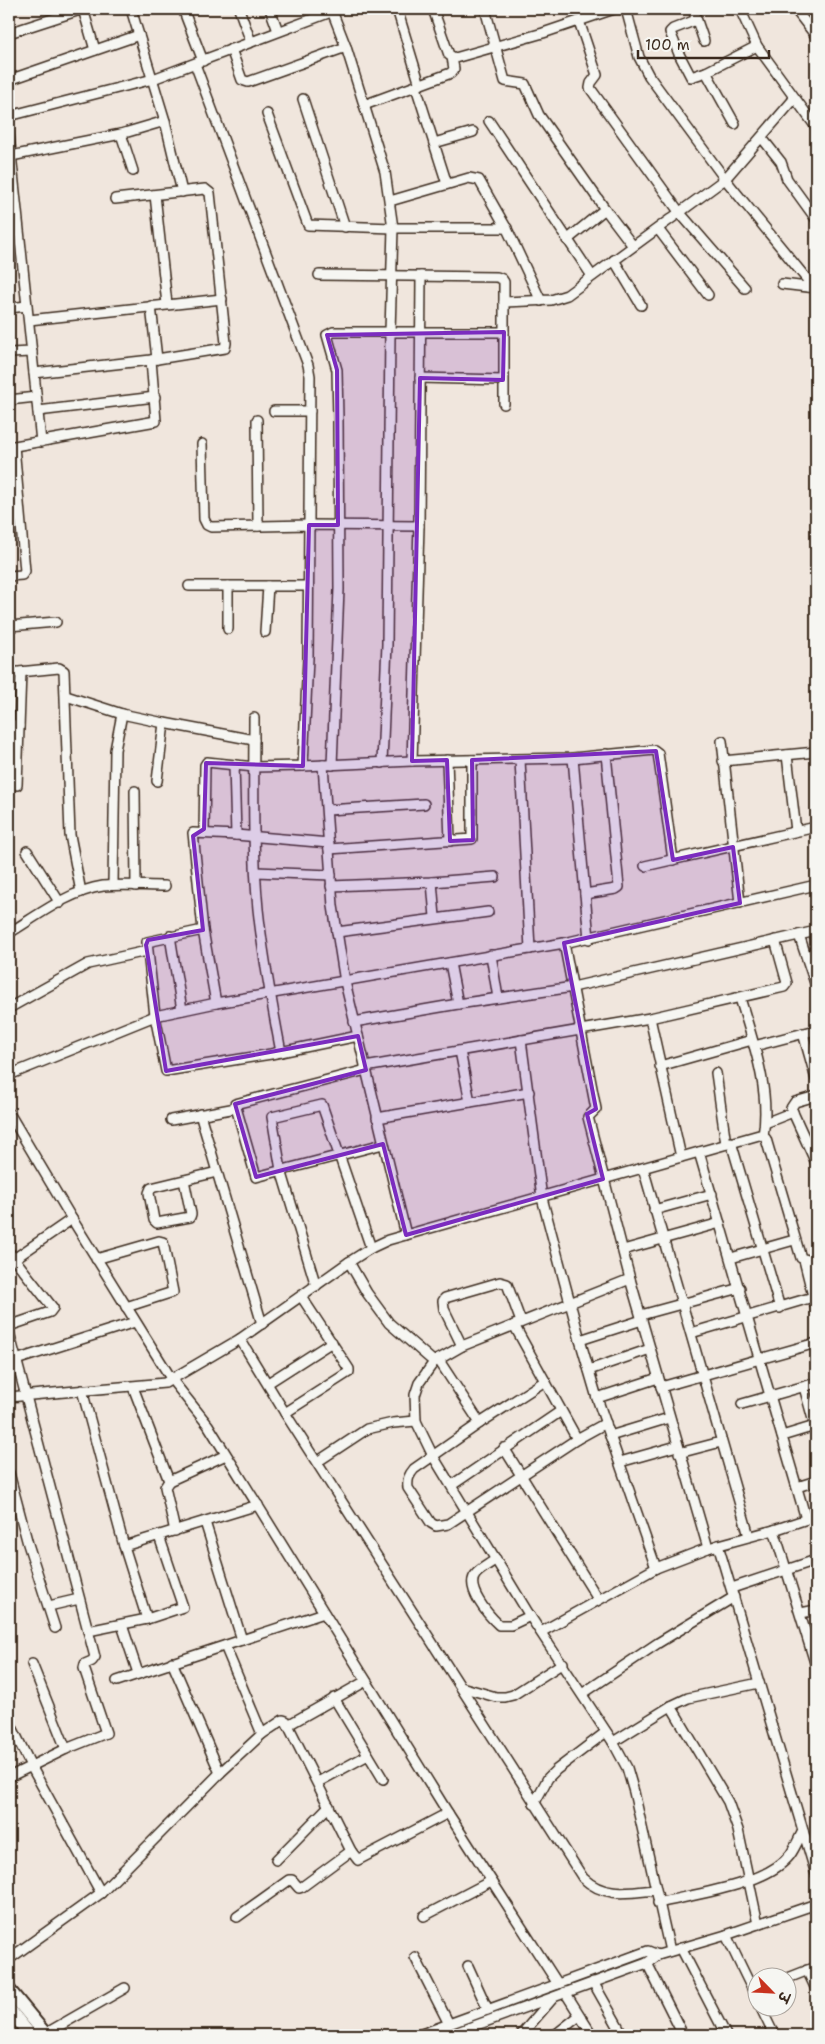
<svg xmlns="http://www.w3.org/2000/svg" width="825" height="2044" viewBox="0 0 825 2044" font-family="'Shantell Sans','Playpen Sans Deva',sans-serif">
  <rect width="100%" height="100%" fill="#f0e6dd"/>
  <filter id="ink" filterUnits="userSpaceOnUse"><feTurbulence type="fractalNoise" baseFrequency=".02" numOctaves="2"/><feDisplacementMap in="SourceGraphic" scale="10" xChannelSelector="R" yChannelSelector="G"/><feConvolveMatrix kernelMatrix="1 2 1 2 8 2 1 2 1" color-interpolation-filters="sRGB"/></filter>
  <g filter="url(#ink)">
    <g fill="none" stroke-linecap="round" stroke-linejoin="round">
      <g stroke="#3b2a1e" stroke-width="12">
        <g id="minor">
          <polyline points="83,9 95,50"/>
          <polyline points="131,9 165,121 182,192"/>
          <polyline points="183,9 203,61"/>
          <polyline points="239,9 251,42"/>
          <polyline points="270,9 278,31"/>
          <polyline points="397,9 420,85"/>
          <polyline points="433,9 449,55 455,58 543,33 614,9"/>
          <polyline points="485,9 505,81 525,84 539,115 605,209 633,246"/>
          <polyline points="626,9 639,57 649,76 725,179 814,288"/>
          <polyline points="693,9 704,41"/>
          <polyline points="740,9 757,46 816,127"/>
          <polyline points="795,9 816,36"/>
          <polyline points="332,11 346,47 385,172 393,228 390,332 387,644 382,763"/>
          <polyline points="696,20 673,29 670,32 679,54 691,77 706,72 757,46"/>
          <polyline points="579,21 597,75 591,83 590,88 680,213 745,288"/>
          <polyline points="9,33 83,9"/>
          <polyline points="231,49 242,80 248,82 346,47"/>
          <polyline points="195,64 308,365 310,376 308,658 303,766"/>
          <polyline points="706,72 735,124"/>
          <polyline points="9,80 139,35"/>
          <polyline points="416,87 447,184"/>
          <polyline points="303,99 345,227"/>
          <polyline points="364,105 451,73 454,69 452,57"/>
          <polyline points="267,114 308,225 393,228 507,228"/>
          <polyline points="9,116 153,79 339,9"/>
          <polyline points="489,121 592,276"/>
          <polyline points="121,134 133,171"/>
          <polyline points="9,135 34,373 151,360 225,348 226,343 210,193 205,189 115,199"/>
          <polyline points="762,138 781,162 787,179 816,219"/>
          <polyline points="434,143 473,132"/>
          <polyline points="11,156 121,134 165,121"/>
          <polyline points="155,195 167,304"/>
          <polyline points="390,201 469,178 479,180 508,231 541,301"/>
          <polyline points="658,229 708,295"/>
          <polyline points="567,240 605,209"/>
          <polyline points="614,260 641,305"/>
          <polyline points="319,275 497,277 502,279 504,282 504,404"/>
          <polyline points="782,284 816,288"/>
          <polyline points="504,302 551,300 567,295 725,179 794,99"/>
          <polyline points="151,306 157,359"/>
          <polyline points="9,308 27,306"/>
          <polyline points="29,320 222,299"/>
          <polyline points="9,353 32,352"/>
          <polyline points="34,373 41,442"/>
          <polyline points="420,378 503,380"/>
          <polyline points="9,400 36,397"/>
          <polyline points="38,411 155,397"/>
          <polyline points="274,411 310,411"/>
          <polyline points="257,420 258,526"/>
          <polyline points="202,444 204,519 207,525 211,527 309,525 419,526"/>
          <polyline points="9,447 156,421 151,360"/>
          <polyline points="9,576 22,575 25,571 14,446"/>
          <polyline points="189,586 308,586"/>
          <polyline points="9,626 56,622"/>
          <polyline points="228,629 228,586"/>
          <polyline points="265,632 268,586"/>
          <polyline points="9,673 59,668 64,671 70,835 81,892"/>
          <polyline points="66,696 122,714 164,723 254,740"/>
          <path d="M254,718c0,64 -2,128 4,191 5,48 14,96 23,143"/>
          <polyline points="9,724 19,726"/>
          <polyline points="722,741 740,903"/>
          <polyline points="787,755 796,831"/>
          <polyline points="573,758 589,939"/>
          <polyline points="447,760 450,841"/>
          <polyline points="520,760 530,949"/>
          <polyline points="412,761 419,526 421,276"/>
          <polyline points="723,761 816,752"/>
          <polyline points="234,765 236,835"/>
          <polyline points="323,765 333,906 345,982 406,1235"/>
          <polyline points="332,765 339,589 338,420 337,370 327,335 333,332 504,332"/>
          <polyline points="157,781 164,723"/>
          <polyline points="17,785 21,672"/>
          <polyline points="135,791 136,886"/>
          <polyline points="327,810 424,804"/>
          <polyline points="204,833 205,765 207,762 254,767 303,766 412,761 573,758 654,750 658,753 673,860"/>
          <polyline points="329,849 472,839 472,760"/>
          <polyline points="27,851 60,903"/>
          <polyline points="645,866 816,827"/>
          <polyline points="256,872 331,875"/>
          <polyline points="432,882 435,917"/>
          <polyline points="113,885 115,750 122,714"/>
          <polyline points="331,886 432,882 495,877"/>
          <polyline points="585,894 616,889 619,887 606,754"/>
          <polyline points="203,930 147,942 155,1016 166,1071 271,1054 358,1036"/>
          <polyline points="337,932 488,912"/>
          <path d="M9,933c28,-17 60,-42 94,-47 20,-2 42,0 62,0"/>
          <polyline points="799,935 816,986"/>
          <polyline points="170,936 182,1010"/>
          <polyline points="564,943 596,1109 588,1117 630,1279 462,1346 434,1362 419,1383 415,1395 416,1421 433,1456 530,1616 613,1742 627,1768 634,1792 670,1951"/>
          <polyline points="491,955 498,998"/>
          <polyline points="450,963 458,1004"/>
          <path d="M740,998c13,44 31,92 23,138"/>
          <polyline points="216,1003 203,930 193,833 236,835 329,843"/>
          <polyline points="9,1008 88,964 147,951"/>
          <polyline points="650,1018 681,1157"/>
          <polyline points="354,1022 458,1004 573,987 816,931"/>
          <polyline points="803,1033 816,1079"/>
          <polyline points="521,1040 542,1198 580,1340 597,1398 656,1568"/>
          <polyline points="754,1046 816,1030"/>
          <polyline points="460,1051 470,1102"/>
          <polyline points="660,1066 752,1040"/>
          <polyline points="365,1067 650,1018 784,987 787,983 775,940"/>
          <polyline points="366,1070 235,1104 256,1177 383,1144"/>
          <polyline points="716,1073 726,1144"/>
          <polyline points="9,1075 155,1016 216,1003 564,943 816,885"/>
          <polyline points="816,1096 795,1102 791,1108 816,1163"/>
          <polyline points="9,1113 72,1219 172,1380 208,1425 448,1813 558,1984"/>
          <polyline points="200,1114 262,1324"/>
          <polyline points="377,1118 529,1092"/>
          <polyline points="171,1120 236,1108"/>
          <polyline points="765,1123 793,1112"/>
          <polyline points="731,1142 780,1308"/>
          <polyline points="699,1152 806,1519"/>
          <polyline points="643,1168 749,1536"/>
          <polyline points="184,1180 191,1214 190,1217 157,1223 154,1220 149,1193 151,1188 217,1172"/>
          <polyline points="654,1210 712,1194"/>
          <polyline points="623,1250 720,1223"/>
          <polyline points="9,1252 53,1308 50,1312 9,1326"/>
          <polyline points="731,1258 794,1240"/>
          <polyline points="14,1259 72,1219"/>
          <polyline points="96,1259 159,1241 163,1242 173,1292 126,1307"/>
          <polyline points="804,1260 816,1308"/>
          <polyline points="349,1262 367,1293 389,1323 434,1362"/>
          <polyline points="630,1279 708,1548"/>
          <polyline points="316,1286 281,1170 272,1117 322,1105 371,1248"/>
          <polyline points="641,1315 740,1288"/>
          <polyline points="514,1325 577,1439"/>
          <polyline points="9,1332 95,1657 92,1661 85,1664 84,1668 106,1733 66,1749 9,1777"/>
          <polyline points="691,1333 813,1297"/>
          <path d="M240,1339l45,74 298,465c21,20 45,15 72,12"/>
          <polyline points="580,1340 642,1320"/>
          <polyline points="462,1346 444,1309 443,1301 445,1298 500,1282 507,1284 521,1322"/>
          <polyline points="438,1359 480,1423"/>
          <polyline points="16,1360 135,1322"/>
          <polyline points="589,1370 650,1349"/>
          <path d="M545,1381l-65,42 -66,46c-5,6 -7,10 -6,19l23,35 5,3 12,-2 129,-85 29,-16"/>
          <polyline points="268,1383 332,1342"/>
          <polyline points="133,1387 169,1481 226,1455"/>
          <polyline points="661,1387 816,1343"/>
          <polyline points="804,1387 816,1430"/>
          <polyline points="82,1390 124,1546 147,1619 88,1631"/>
          <polyline points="9,1397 165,1383 240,1339 349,1262 371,1248 388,1240 759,1135 763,1136 766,1139 801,1258 808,1260 816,1258"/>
          <polyline points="597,1398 658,1378"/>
          <polyline points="742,1404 816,1383"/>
          <polyline points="285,1413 349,1372 349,1369 301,1296"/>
          <polyline points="610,1436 669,1418"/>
          <polyline points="782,1436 815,1426"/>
          <polyline points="504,1448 598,1599"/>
          <polyline points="679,1453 721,1442"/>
          <polyline points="317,1462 367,1429 393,1423 416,1421"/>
          <polyline points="620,1462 677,1446"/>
          <polyline points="9,1473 28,1544 55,1628"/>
          <polyline points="169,1481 165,1487 175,1531"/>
          <polyline points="452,1485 561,1411"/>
          <polyline points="797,1487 816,1481"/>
          <polyline points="205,1522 242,1640"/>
          <polyline points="774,1530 816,1666"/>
          <polyline points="718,1545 816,1874"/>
          <polyline points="124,1546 258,1505"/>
          <path d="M496,1559c-6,5 -15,9 -20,15 -12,13 12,41 23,51h12l19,-9"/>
          <polyline points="732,1588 816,1560"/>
          <polyline points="49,1606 79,1599"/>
          <polyline points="801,1613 816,1610"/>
          <polyline points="147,1619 183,1607 159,1536"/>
          <polyline points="122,1625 138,1673"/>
          <polyline points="541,1632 656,1568 708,1548 774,1530 816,1516"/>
          <polyline points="225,1646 262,1734"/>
          <polyline points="172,1662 220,1773"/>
          <polyline points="32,1664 66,1749"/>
          <polyline points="117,1681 324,1613"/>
          <polyline points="461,1687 496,1697 505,1697 513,1695 563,1663"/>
          <polyline points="582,1694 658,1643 734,1597"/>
          <polyline points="334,1698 383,1779"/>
          <polyline points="671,1706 728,1802 738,1830 758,1924"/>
          <polyline points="9,1721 31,1766 101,1893"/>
          <polyline points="288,1725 366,1681"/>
          <polyline points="613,1742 671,1706 688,1698 759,1683"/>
          <polyline points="318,1782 368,1755"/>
          <polyline points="534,1804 548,1778 556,1770 606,1732"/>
          <polyline points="276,1860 329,1806"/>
          <path d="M658,1903c37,-9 109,-18 132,-48 5,-7 9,-17 13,-24"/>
          <polyline points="424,1916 491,1881"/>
          <polyline points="237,1917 289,1880 292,1880 299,1888 302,1887 351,1851"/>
          <polyline points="726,1935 758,2001"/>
          <polyline points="681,1948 726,2035"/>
          <polyline points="415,1957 449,2024"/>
          <polyline points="9,1959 101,1893 220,1773 262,1734 283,1720 286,1721 351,1851 358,1860 448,1813"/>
          <polyline points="647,1963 683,2035"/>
          <polyline points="468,1966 488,2010"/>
          <polyline points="807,1970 816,1989"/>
          <polyline points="788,1978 816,1967"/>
          <polyline points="593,1982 623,2035"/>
          <polyline points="565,1992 592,2035"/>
          <polyline points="760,2006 774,2035"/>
          <polyline points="45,2034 125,1988"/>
          <polyline points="419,2035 648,1951 658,1955"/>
          <polyline points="449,2035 647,1963 658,1955 726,1935 816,1904"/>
          <polyline points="521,2035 553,1998"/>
          <polyline points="555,2035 579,2016"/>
        </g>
      </g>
      <g stroke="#3b2a1e" stroke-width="16">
        <g id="highway">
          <polyline points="9,1990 46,2035"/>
          <polyline points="9,2009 30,2035"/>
        </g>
      </g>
      <use href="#minor" stroke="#f6f6f2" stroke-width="9"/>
      <use href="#highway" stroke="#f6f6f2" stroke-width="12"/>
    </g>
  </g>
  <path fill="#7b2cbf" fill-opacity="0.2" stroke="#7b2cbf" stroke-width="4" stroke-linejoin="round" d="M504,332l-1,48 -83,-2 -8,383 35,-1 3,81 23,-1 -1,-80 184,-9 17,109 60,-13 7,56 -176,40 32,166 -9,5 16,65 -197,56 -23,-91 -127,33 -21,-73 131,-34 -8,-34 -192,35 -20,-126 2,-5 55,-10 -10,-94 11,-7 2,-66 97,3 6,-241h29l-1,-155 -10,-35z"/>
  <rect width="825" height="2044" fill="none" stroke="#f6f6f2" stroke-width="30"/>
  <rect x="15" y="15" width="795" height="2014" fill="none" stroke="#3b2a1e" stroke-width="2" filter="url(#ink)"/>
  <g transform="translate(772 1992) rotate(114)"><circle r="24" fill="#f6f6f2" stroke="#aba49d"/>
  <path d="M0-4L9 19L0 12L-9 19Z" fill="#c8321e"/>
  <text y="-8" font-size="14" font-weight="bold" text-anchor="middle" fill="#3b2a1e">उ</text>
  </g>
  <path d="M638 50v8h131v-8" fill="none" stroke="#3b2a1e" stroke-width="2.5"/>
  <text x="645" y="50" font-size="15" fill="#3b2a1e" stroke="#f6f6f2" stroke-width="4" paint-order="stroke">100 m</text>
</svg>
